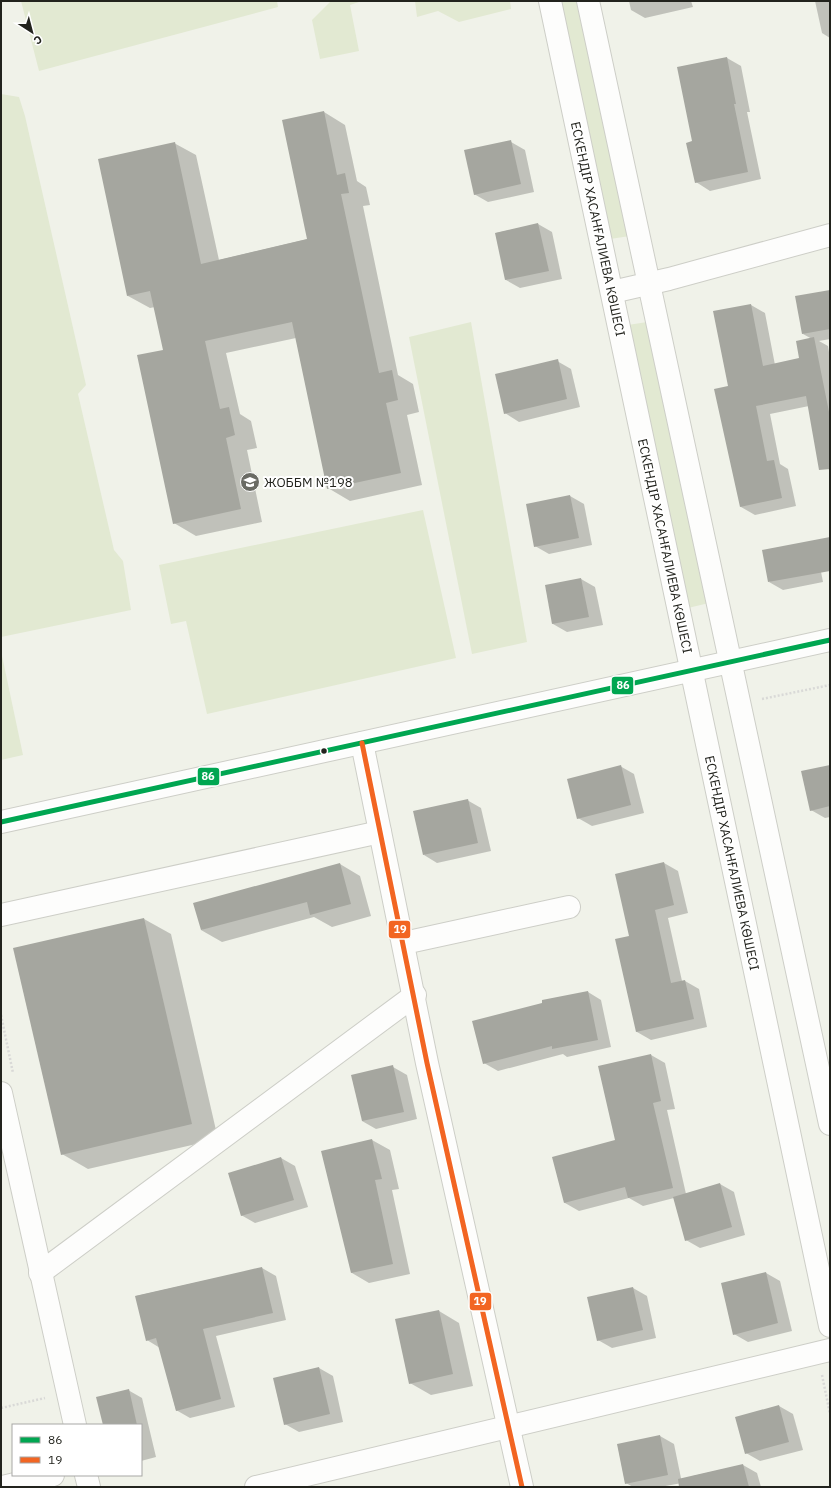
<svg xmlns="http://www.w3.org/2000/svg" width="831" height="1488" viewBox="0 0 831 1488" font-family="'IBM Plex Sans',sans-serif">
  <rect width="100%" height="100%" fill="#f0f2e9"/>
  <g fill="#e2e9d2">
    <polygon points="21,1 277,1 278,7 39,71"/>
    <polygon points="331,1 362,1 350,5 359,51 320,59 312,20"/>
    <polygon points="415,1 510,1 511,9 459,22 438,11 417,17"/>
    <polygon points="558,1 576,1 630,236 610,239"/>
    <polygon points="1,94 19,97 25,116 86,385 78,394 114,550 123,561 131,610 1,637"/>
    <polygon points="471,322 527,642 472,654 409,337"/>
    <polygon points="647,322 709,603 688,608 628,325"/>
    <polygon points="423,510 456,658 207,714 186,621 171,624 159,565"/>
    <polygon points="1,651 23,755 1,760"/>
  </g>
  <g fill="#0003">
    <polygon points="629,1 691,1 693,7 645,18 631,10"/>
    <polygon points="815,1 830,1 830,38 822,33"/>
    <polygon points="727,58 741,66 750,112 747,112 761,179 710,191 696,182"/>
    <polygon points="324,112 345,125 357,181 366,187 370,205 363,206 398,375 413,384 419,412 407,415 422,485 350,501 328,488 296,338 226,353 240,414 251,421 257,448 247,450 262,522 196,536 174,523 164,351 155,307 150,308 128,296 174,143 196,155 219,260 308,239"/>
    <polygon points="511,142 525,150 534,192 488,202 474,194"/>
    <polygon points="538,224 552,232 562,279 520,288 506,280 496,233"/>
    <polygon points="830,291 830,339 819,341 828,346 830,358 830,470 819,464 809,406 770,414 780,464 788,469 796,506 755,515 741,507 729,387 751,305 765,313 775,365 801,359 812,339 803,334"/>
    <polygon points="557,361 571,369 580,407 519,422 505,413"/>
    <polygon points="570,496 584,504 592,545 549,554 535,546"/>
    <polygon points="817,551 823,582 783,590 769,582"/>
    <polygon points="581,579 595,587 603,625 567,632 553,624 546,586"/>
    <polygon points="620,766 634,774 644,813 592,826 578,818"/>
    <polygon points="830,766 830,817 825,818 811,810"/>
    <polygon points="467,800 481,808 491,851 437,863 424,855"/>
    <polygon points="664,863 678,871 688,913 668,918 682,981 685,981 699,989 707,1027 651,1040 637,1032 630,937"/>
    <polygon points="340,864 360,876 371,916 332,927 314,917 222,942 201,930"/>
    <polygon points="144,919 171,934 218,1139 88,1169 62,1154 15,949"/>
    <polygon points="588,992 601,1000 611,1047 567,1057 563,1054 498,1071 484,1063"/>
    <polygon points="651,1055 665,1063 675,1109 667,1110 686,1194 720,1184 734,1192 745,1235 700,1248 686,1240 674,1198 643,1206 629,1198 579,1211 565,1203 553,1158 616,1141"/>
    <polygon points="393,1067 407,1075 417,1119 376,1129 362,1121"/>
    <polygon points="372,1140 390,1150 399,1189 392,1190 410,1274 369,1283 352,1273 323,1152"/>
    <polygon points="281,1158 295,1166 308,1207 255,1223 241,1215"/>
    <polygon points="262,1268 276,1276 286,1320 216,1336 235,1407 190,1418 176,1410 160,1348 147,1340 136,1296"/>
    <polygon points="766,1273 780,1281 792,1331 748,1342 734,1334"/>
    <polygon points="633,1288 647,1296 656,1338 612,1348 598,1340"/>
    <polygon points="439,1311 459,1323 473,1386 431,1395 410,1383"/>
    <polygon points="319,1368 333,1376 343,1422 299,1432 285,1424"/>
    <polygon points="128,1390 142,1398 156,1457 141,1461 141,1425 104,1425"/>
    <polygon points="779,1406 793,1414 803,1450 760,1461 746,1453"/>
    <polygon points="660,1436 674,1444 682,1483 660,1487 633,1487 626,1483"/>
    <polygon points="743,1465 757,1473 761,1487 696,1487 693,1476"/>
  </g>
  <g fill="#a5a69f">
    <polygon points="727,57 736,104 734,104 748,172 695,183 686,143 692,141 677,67"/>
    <polygon points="324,111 337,175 345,173 349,193 341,194 379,373 392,370 398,400 386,403 401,473 327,489 292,322 205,341 220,409 229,407 235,435 226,438 241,509 173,524 137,355 163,350 150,291 127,296 98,159 175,142 201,264 307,239 282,120"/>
    <polygon points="511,140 521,184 474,195 464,150"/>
    <polygon points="538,223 549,271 505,280 495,233"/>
    <polygon points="830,290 830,329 802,334 795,296"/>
    <polygon points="751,304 763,366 799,358 796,341 814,337 830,417 830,469 819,470 806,396 756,406 767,461 774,460 782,498 740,507 714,389 728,386 713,311"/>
    <polygon points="558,359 567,399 504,414 495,374"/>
    <polygon points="570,495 579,538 534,547 526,504"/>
    <polygon points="830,537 830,571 768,582 762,550"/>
    <polygon points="581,578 589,617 552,624 545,585"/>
    <polygon points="621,765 631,805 577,819 567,779"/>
    <polygon points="830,765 830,806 810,811 801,771"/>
    <polygon points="468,799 478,843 423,855 413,811"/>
    <polygon points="664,862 674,905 655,910 671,983 685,980 694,1019 636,1032 615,939 629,936 615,874"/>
    <polygon points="340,863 351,904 310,915 307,902 201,930 193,903"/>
    <polygon points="144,918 192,1124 61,1155 13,948"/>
    <polygon points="588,991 598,1040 552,1049 552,1046 483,1064 472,1021 542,1003 542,1000"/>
    <polygon points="651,1054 661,1101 653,1103 673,1188 628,1198 625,1187 564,1203 552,1157 615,1140 598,1066"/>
    <polygon points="393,1065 404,1112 362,1121 351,1075"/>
    <polygon points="372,1139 382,1179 375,1180 393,1264 351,1273 321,1151"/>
    <polygon points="281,1157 294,1200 241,1216 228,1173"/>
    <polygon points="720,1183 732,1227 685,1241 673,1197"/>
    <polygon points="262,1267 273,1313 203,1329 221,1399 176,1411 156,1338 146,1341 135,1296"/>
    <polygon points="766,1272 778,1323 733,1335 721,1283"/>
    <polygon points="633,1287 643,1330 597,1341 587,1297"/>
    <polygon points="439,1310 453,1374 409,1384 395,1319"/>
    <polygon points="319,1367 330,1414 284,1425 273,1378"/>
    <polygon points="129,1389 137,1425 103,1425 96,1397"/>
    <polygon points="779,1405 789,1442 745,1454 735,1417"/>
    <polygon points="660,1435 668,1475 625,1484 617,1444"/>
    <polygon points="743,1464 749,1487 679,1487 678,1479"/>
  </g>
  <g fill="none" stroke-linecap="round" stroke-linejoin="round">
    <g stroke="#cdcec7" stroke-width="24">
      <g id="minor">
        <polyline points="550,1 830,1326"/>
        <polyline points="588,1 830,1124"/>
        <polyline points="612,292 669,279 830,235"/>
        <polyline points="362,743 427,1063 522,1487"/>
        <polyline points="1,822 830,640"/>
        <polyline points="1,915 380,832"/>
        <polyline points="404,943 569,907"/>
        <polyline points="1,1093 75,1425"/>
        <polyline points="40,1273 415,995"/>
        <polyline points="86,1475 89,1487"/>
        <polyline points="2,1487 53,1475"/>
        <polyline points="256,1487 830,1350"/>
      </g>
    </g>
    <g stroke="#d9d9d7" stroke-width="2.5" stroke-dasharray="2 2" stroke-linecap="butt">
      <polyline points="762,699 830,685"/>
      <polyline points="1,1015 13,1073"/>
      <polyline points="822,1375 830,1414"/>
      <polyline points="1,1408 45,1398"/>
    </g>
    <use href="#minor" stroke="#fdfdfc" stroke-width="22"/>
    <g stroke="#fff" stroke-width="8">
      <polyline id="bus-1" points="1,822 830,640"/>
    </g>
    <g stroke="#fff" stroke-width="8">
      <polyline id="bus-2" points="362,743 427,1063 522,1487"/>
    </g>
    <use href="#bus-1" stroke="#00a651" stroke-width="5"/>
    <use href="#bus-2" stroke="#f26522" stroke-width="5"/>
  </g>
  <defs>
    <g id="school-disc" transform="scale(1)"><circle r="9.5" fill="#6a6b64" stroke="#fff"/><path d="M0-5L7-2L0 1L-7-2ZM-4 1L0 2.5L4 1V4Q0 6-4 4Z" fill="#fff"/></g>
  </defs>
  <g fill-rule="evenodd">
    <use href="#school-disc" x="250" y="482"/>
  </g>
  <circle fill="#22231d" stroke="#fff" stroke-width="1.5" cx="324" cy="751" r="3.5"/>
  <g text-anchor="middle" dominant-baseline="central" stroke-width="4" stroke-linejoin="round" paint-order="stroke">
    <g font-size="13" fill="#22231d" stroke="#fff">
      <text transform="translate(598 229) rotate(78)">ЕСКЕНДІР ХАСАНҒАЛИЕВА КӨШЕСІ</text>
      <text transform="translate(665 546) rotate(78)">ЕСКЕНДІР ХАСАНҒАЛИЕВА КӨШЕСІ</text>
      <text transform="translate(732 863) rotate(78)">ЕСКЕНДІР ХАСАНҒАЛИЕВА КӨШЕСІ</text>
    </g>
    <g font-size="13" fill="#22231d" stroke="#fff" text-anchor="start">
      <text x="264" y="482">ЖОББМ №198</text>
    </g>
  </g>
  <g stroke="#fff" stroke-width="1.5">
    <rect x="611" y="676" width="23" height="19" rx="4" fill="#00a651"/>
    <rect x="197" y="767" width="23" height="19" rx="4" fill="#00a651"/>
    <rect x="388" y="920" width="23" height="19" rx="4" fill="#f26522"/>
    <rect x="469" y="1292" width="23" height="19" rx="4" fill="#f26522"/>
  </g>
  <g font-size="11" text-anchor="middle" font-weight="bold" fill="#fff">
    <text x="623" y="689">86</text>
    <text x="208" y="780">86</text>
    <text x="400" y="933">19</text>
    <text x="480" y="1305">19</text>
  </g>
  <rect width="831" height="1488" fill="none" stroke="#22231d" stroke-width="4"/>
  <rect x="12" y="1424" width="130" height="52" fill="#ffffff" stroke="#a7a7a5"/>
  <rect x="20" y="1437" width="20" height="6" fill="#00a651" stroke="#a7a7a5"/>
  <text x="48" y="1444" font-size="12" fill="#22231d">86</text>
  <rect x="20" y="1457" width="20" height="6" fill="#f26522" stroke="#a7a7a5"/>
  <text x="48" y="1464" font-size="12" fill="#22231d">19</text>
  <g transform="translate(32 32) rotate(144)" stroke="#ffffff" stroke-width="3" paint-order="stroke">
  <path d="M0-3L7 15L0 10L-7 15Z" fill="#22231d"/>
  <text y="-6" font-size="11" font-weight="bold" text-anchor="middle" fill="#22231d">С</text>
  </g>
</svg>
